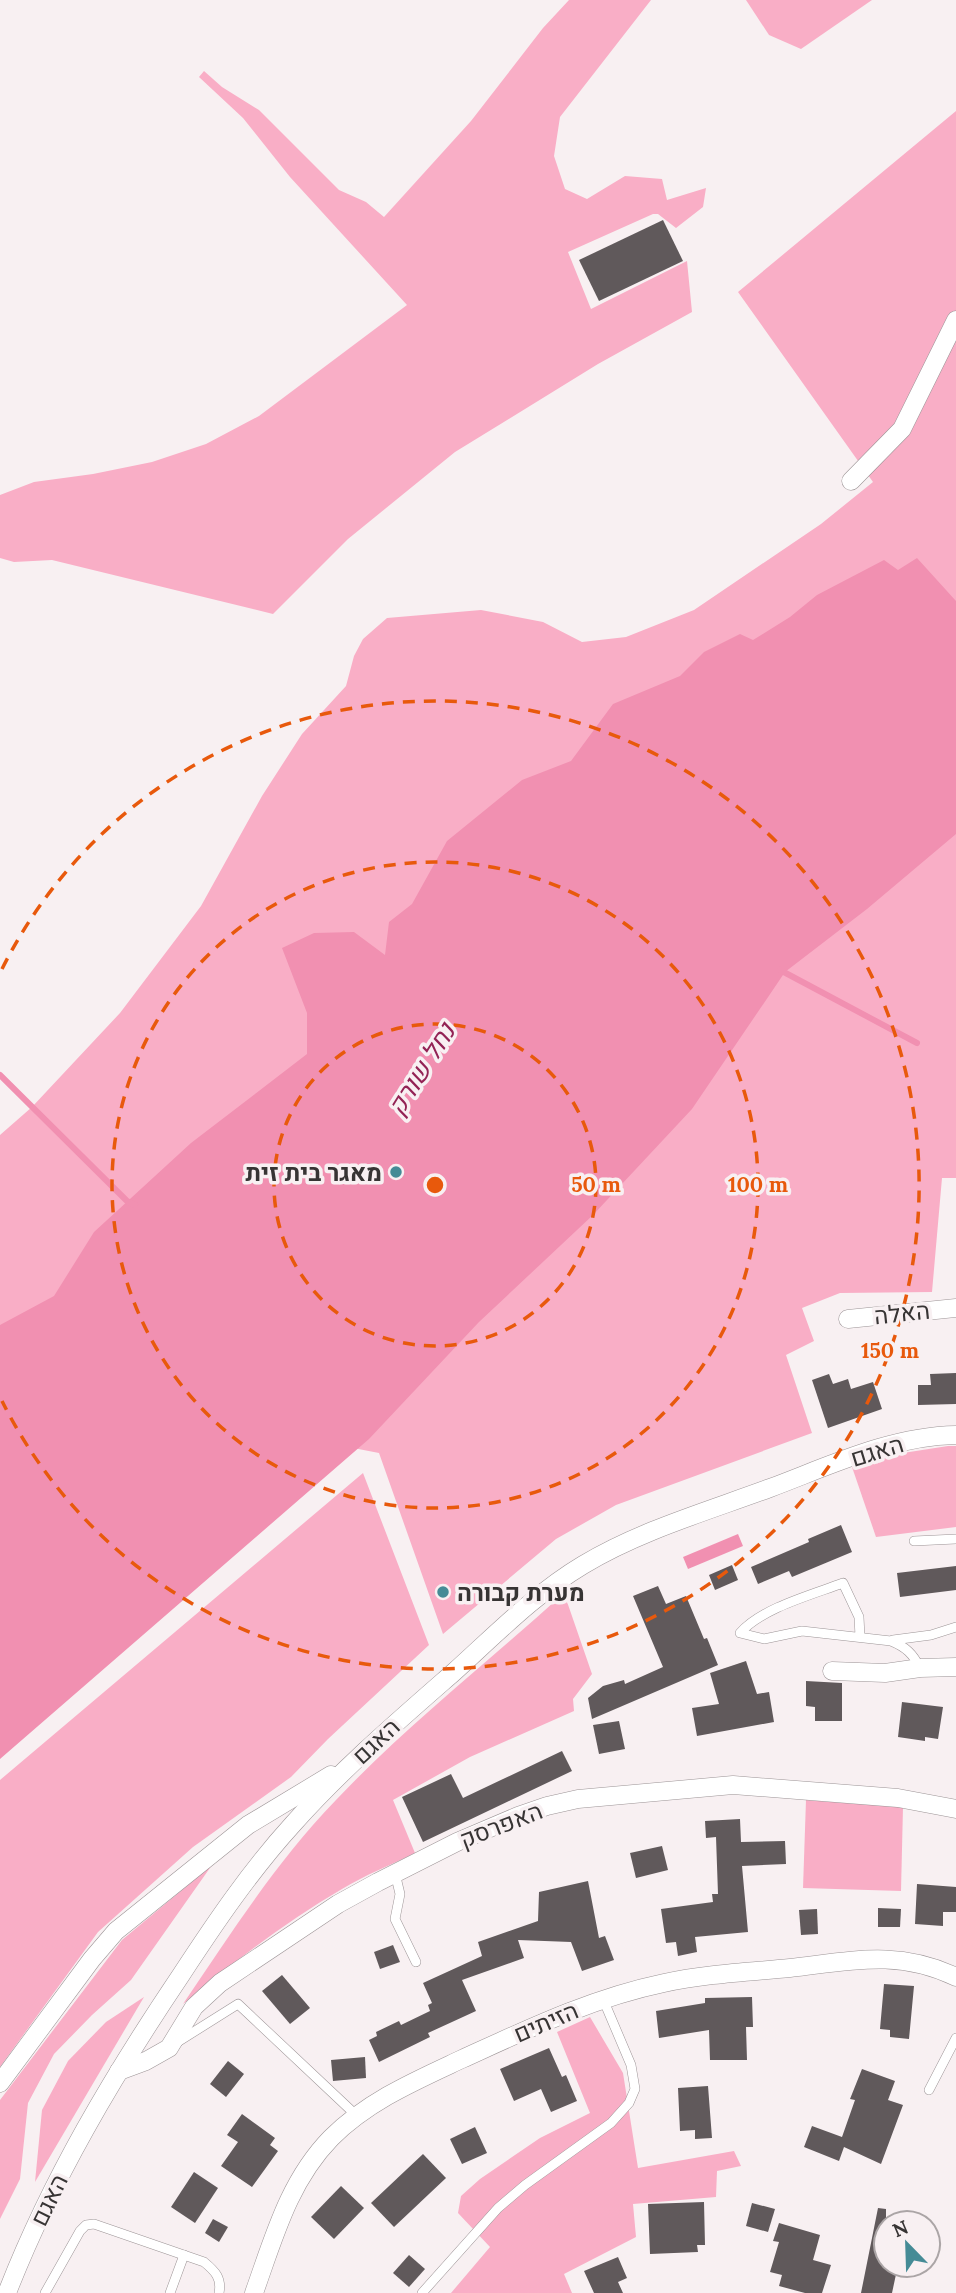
<svg xmlns="http://www.w3.org/2000/svg" width="956" height="2293" viewBox="0 0 956 2293" font-family="Lora,Heebo,serif">
  <rect width="100%" height="100%" fill="#f8f0f2"/>
  <g fill="#f9aec6">
    <polygon points="569,0 651,0 560,117 554,156 565,189 587,199 625,176 662,179 667,200 706,188 703,207 676,228 658,214 653,214 568,252 591,309 687,261 692,312 598,364 455,452 348,539 273,614 52,560 14,562 0,558 0,495 34,482 93,474 152,462 206,444 259,416 407,305 290,177 243,118 199,77 204,71 222,87 259,110 339,190 366,202 384,217 471,121 543,28"/>
    <polygon points="746,0 872,0 801,49 769,35"/>
    <polygon points="956,111 956,1178 942,1178 932,1292 840,1293 802,1308 814,1341 786,1355 812,1433 616,1505 556,1539 443,1634 379,1453 121,1403 0,1434 0,1135 32,1107 120,1013 201,906 262,796 302,734 346,686 354,656 363,639 387,618 481,610 543,622 582,642 626,637 694,610 821,524 873,482 738,292"/>
    <polygon points="948,1446 956,1446 956,1527 876,1537 852,1467 903,1453"/>
    <polygon points="363,1473 429,1645 328,1739 291,1777 193,1847 98,1932 0,2067 0,1780"/>
    <path d="M564,1593l28,81 -19,25 1,12 -104,46 -77,43 22,53c-24,12 -50,22 -73,36 -57,33 -108,73 -159,115 48,-71 94,-143 153,-204 71,-75 152,-138 228,-207z"/>
    <polygon points="806,1800 903,1807 901,1891 803,1888"/>
    <polygon points="212,1865 131,1980 92,2015 54,2054 28,2103 20,2179 0,2219 0,2100 122,1940"/>
    <polygon points="144,1997 35,2182 42,2110 68,2061 106,2022"/>
    <polygon points="590,2017 623,2073 638,2168 734,2151 741,2166 717,2171 716,2197 633,2204 636,2237 564,2274 572,2293 451,2293 490,2247 458,2213 461,2196 480,2179 540,2138 590,2113 557,2032"/>
  </g>
  <g fill="#f190b1">
    <polygon points="917,558 956,601 956,834 867,909 785,972 692,1109 593,1215 479,1322 369,1439 0,1759 0,1325 54,1296 94,1232 191,1143 307,1054 307,1013 282,948 314,933 354,932 385,955 389,922 412,904 447,841 522,780 571,761 613,704 680,676 704,652 740,634 753,640 790,617 817,595 884,560 898,570"/>
    <polygon points="738,1534 743,1546 688,1569 683,1557"/>
  </g>
  <g fill="none" stroke-linecap="round" stroke-linejoin="round">
    <g stroke="#f190b1" stroke-width="6">
      <polyline points="780,970 917,1043"/>
      <polyline points="0,1075 127,1201 135,1205"/>
    </g>
  </g>
  <g fill="#60595b">
    <polygon points="663,220 683,261 599,301 579,260"/>
    <polygon points="956,1373 956,1404 918,1405 918,1385 931,1385 930,1374"/>
    <polygon points="829,1374 833,1384 848,1379 851,1389 873,1382 882,1409 828,1428 812,1380"/>
    <polygon points="841,1525 852,1552 792,1577 789,1571 758,1584 751,1567 809,1542 808,1539"/>
    <polygon points="732,1565 738,1580 715,1590 709,1575"/>
    <polygon points="956,1566 956,1590 900,1597 897,1573"/>
    <polygon points="658,1586 666,1604 686,1596 704,1639 707,1638 718,1665 592,1719 588,1698 603,1686 624,1680 625,1684 663,1667 633,1596"/>
    <polygon points="746,1661 757,1694 769,1692 774,1722 697,1736 692,1708 719,1704 710,1673"/>
    <polygon points="806,1681 842,1683 842,1721 815,1721 815,1707 806,1706"/>
    <polygon points="902,1702 943,1707 938,1739 925,1737 925,1741 898,1737"/>
    <polygon points="619,1721 625,1749 599,1754 593,1725"/>
    <polygon points="562,1751 572,1771 423,1842 402,1797 451,1774 463,1798"/>
    <polygon points="740,1819 741,1842 785,1841 786,1864 742,1866 748,1932 695,1937 697,1952 678,1956 676,1942 666,1943 661,1909 713,1902 712,1894 718,1894 716,1837 706,1838 705,1821"/>
    <polygon points="662,1846 668,1870 636,1878 630,1853"/>
    <polygon points="588,1881 599,1938 605,1936 614,1960 582,1971 571,1942 518,1940 524,1958 462,1980 476,2011 428,2033 430,2037 379,2062 369,2040 377,2036 376,2032 399,2021 401,2025 430,2011 428,2005 432,2003 423,1983 482,1956 478,1942 538,1921 539,1892"/>
    <polygon points="917,1884 956,1887 956,1912 943,1912 943,1926 915,1924"/>
    <polygon points="878,1908 901,1909 900,1927 878,1927"/>
    <polygon points="817,1909 818,1934 801,1935 799,1910"/>
    <polygon points="393,1945 400,1962 380,1969 374,1952"/>
    <polygon points="282,1975 310,2008 290,2024 262,1991"/>
    <polygon points="884,1984 914,1986 909,2039 890,2037 890,2030 880,2029"/>
    <polygon points="752,1997 753,2027 746,2027 747,2060 710,2060 709,2030 659,2038 656,2011 705,2003 705,1998"/>
    <polygon points="549,2048 562,2077 566,2075 577,2101 551,2112 541,2089 514,2101 500,2069"/>
    <polygon points="365,2057 366,2078 333,2081 331,2060"/>
    <polygon points="228,2061 244,2074 226,2097 210,2084"/>
    <polygon points="862,2069 895,2081 888,2100 903,2105 881,2164 844,2147 839,2161 804,2147 812,2126 842,2137 855,2100 850,2099"/>
    <polygon points="708,2086 712,2138 695,2139 695,2130 680,2131 678,2088"/>
    <polygon points="242,2114 275,2138 270,2145 278,2151 252,2187 221,2166 238,2142 227,2135"/>
    <polygon points="475,2127 487,2153 462,2164 450,2139"/>
    <polygon points="423,2154 446,2178 394,2227 371,2203"/>
    <polygon points="194,2172 218,2188 195,2223 171,2207"/>
    <polygon points="341,2186 364,2208 334,2239 311,2217"/>
    <polygon points="704,2202 705,2245 697,2245 698,2252 650,2254 648,2204"/>
    <polygon points="752,2203 775,2209 768,2232 746,2226"/>
    <polygon points="878,2208 886,2209 886,2265 898,2265 892,2293 861,2293"/>
    <polygon points="213,2219 228,2227 219,2242 205,2233"/>
    <polygon points="779,2223 820,2235 813,2260 831,2265 822,2293 805,2293 779,2286 782,2275 770,2272 779,2242 773,2241"/>
    <polygon points="409,2255 425,2269 409,2287 393,2273"/>
    <polygon points="618,2257 627,2278 618,2282 623,2293 594,2293 584,2271"/>
  </g>
  <g fill="none" stroke-linecap="round" stroke-linejoin="round">
    <g stroke="#9c9496" stroke-width="10">
      <g id="service">
        <polyline points="914,1541 956,1539"/>
        <path d="M860,1637l-1,-20 -16,-34c-32,12 -81,25 -103,50l24,6 38,-8 89,10c15,6 22,13 29,27"/>
        <polyline points="893,1640 931,1635 956,1627"/>
        <polyline points="395,1873 400,1894 395,1919 416,1962"/>
        <polyline points="176,2043 238,2004 357,2116"/>
        <polyline points="929,2090 956,2038"/>
        <path d="M45,2293l35,-62 6,-6 8,-1 110,38c11,9 18,16 15,31"/>
        <polyline points="170,2293 184,2255"/>
        <polyline points="422,2293 498,2208 525,2185 611,2123 629,2103 635,2089 631,2065 603,1999"/>
      </g>
    </g>
    <g stroke="#9c9496" stroke-width="19">
      <g id="minor">
        <polyline points="851,481 902,429 956,320"/>
        <polyline points="848,1319 956,1308"/>
        <polyline points="832,1671 885,1673 920,1668 956,1667"/>
        <polyline points="119,2071 146,2061 169,2048 194,2007 220,1983 338,1904 378,1882 457,1842 518,1816 547,1806 578,1799 733,1785 898,1798 956,1809"/>
        <polyline points="0,2083 92,1959 116,1931 248,1825 331,1775"/>
        <path d="M7,2293c44,-113 106,-217 174,-318 34,-52 70,-105 112,-151 49,-55 105,-103 161,-152 41,-37 82,-79 129,-107 56,-34 125,-54 187,-77 59,-22 121,-52 186,-53"/>
        <path d="M254,2293c20,-56 35,-112 77,-155 37,-37 84,-57 131,-79 66,-30 130,-61 202,-76 41,-9 84,-11 126,-15 61,-7 108,-19 166,9"/>
      </g>
    </g>
    <use href="#service" stroke="#fff" stroke-width="9"/>
    <use href="#minor" stroke="#fff" stroke-width="18"/>
  </g>
  <g fill="none" stroke="#e8590c" stroke-width="3.5" stroke-dasharray="12 9">
    <circle cx="435" cy="1185" r="161"/>
    <circle cx="435" cy="1185" r="323"/>
    <path d="M2 969A484 484 0 1 1 2 1401"/>
  </g>
  <g fill="#458b96" stroke="#f8f0f2" stroke-width="2.5">
    <circle cx="396" cy="1172" r="7"/>
    <circle cx="443" cy="1592" r="7"/>
  </g>
  <g text-anchor="middle" dominant-baseline="central" stroke-width="7" stroke-linejoin="round" paint-order="stroke">
    <g font-size="24" font-weight="bold" fill="#373434" stroke="#f8f0f2" text-anchor="end">
      <text x="382" y="1172">מאגר בית זית</text>
      <text x="457" y="1592" text-anchor="start">מערת קבורה</text>
    </g>
    <g font-size="24" fill="#373434" stroke="#f8f0f2">
      <text transform="translate(902 1313) rotate(-6)">האלה</text>
      <text transform="translate(877 1451) rotate(-17)">האגם</text>
      <text transform="translate(376 1741) rotate(-43)">האגם</text>
      <text transform="translate(501 1825) rotate(-21)">האפרסק</text>
      <text transform="translate(546 2022) rotate(-23)">הזיתים</text>
      <text transform="translate(49 2200) rotate(-64)">האגם</text>
    </g>
    <g font-size="26" font-style="italic" fill="#932355" stroke="#f8f0f2">
      <text transform="translate(421 1069) rotate(-58)">נחל שורק</text>
    </g>
  </g>
  <circle cx="435" cy="1185" r="10" fill="#e8590c" stroke="#f8f0f2" stroke-width="3.5"/>
  <g font-size="21" text-anchor="middle" font-weight="bold" fill="#e8590c" stroke="#f8f0f2" stroke-width="7" stroke-linejoin="round" paint-order="stroke">
    <text x="596" y="1192">50 m</text>
    <text x="758" y="1192">100 m</text>
    <text x="890" y="1358">150 m</text>
  </g>
  <g transform="translate(907 2244) rotate(337)"><circle r="33" fill="#f8f0f2" stroke="#aba5a6" stroke-width="2"/>
  <path d="M0-5L12 26L0 18L-12 26Z" fill="#458b96"/>
  <text y="-10" font-size="19" font-weight="bold" text-anchor="middle" fill="#373434">N</text>
  </g>
</svg>
